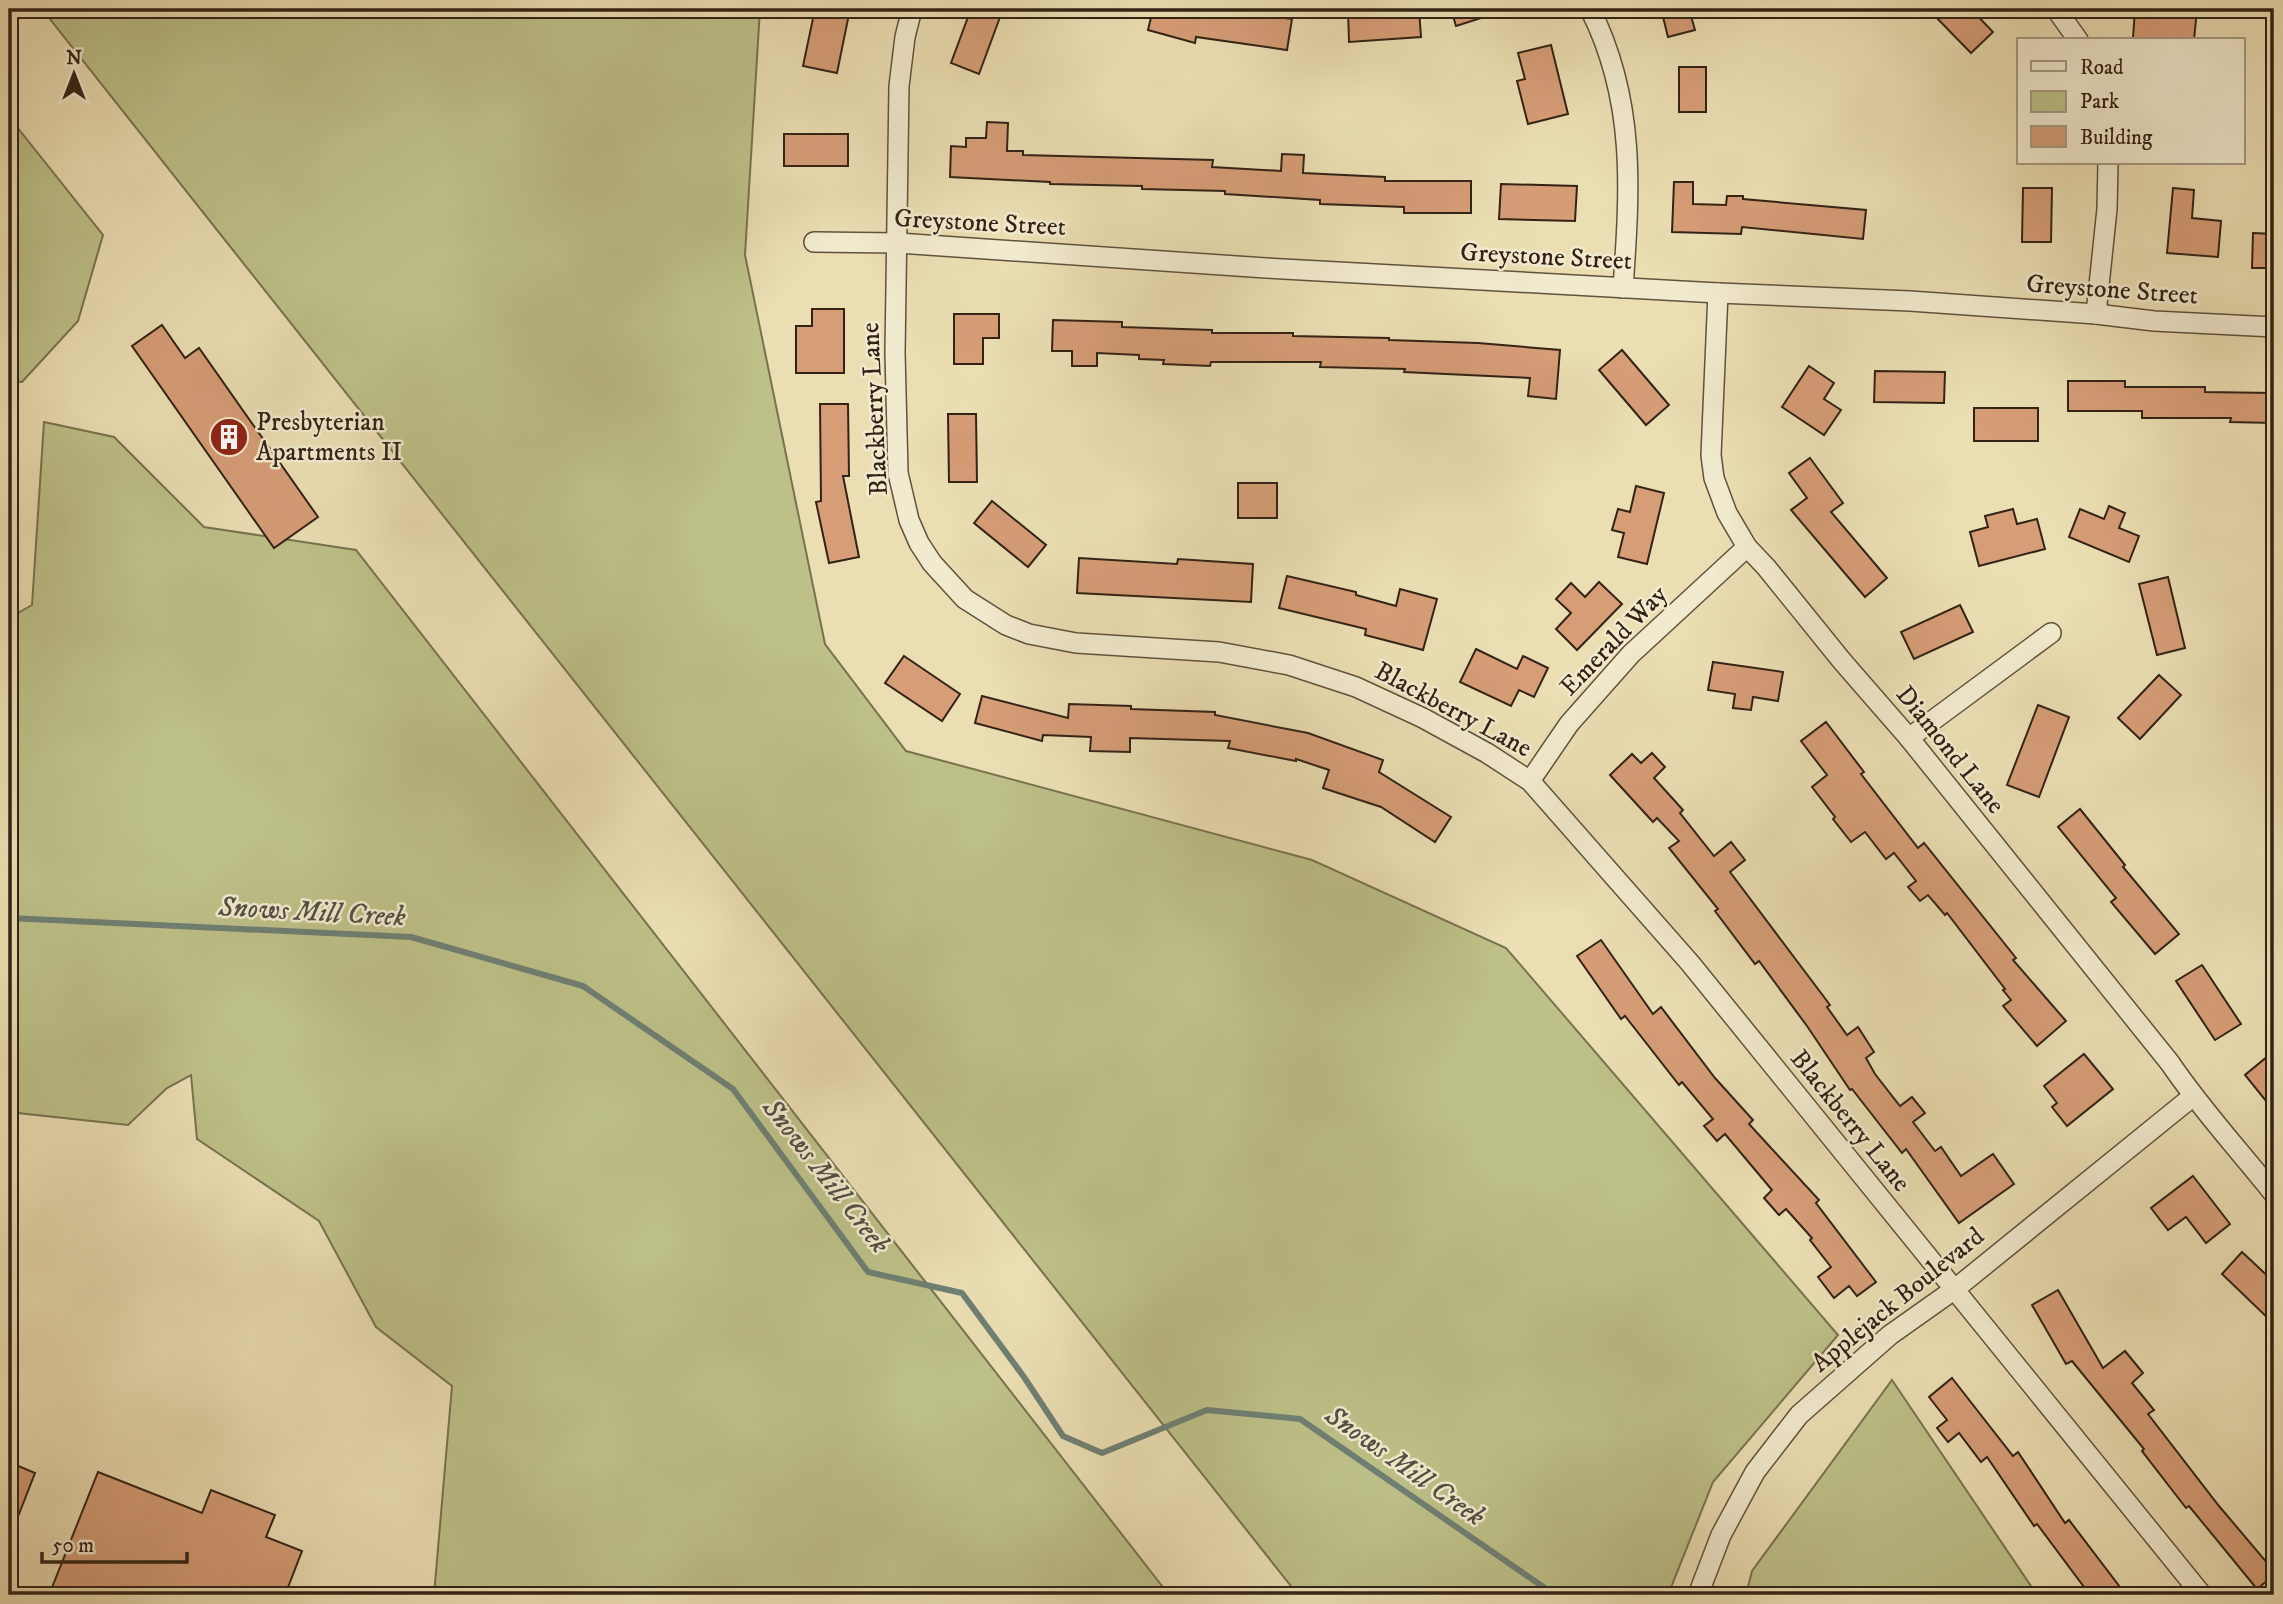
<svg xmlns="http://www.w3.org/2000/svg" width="2283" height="1604" viewBox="0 0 2283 1604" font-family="'IM FELL DW Pica',serif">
  <rect width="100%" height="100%" fill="#ebdeb3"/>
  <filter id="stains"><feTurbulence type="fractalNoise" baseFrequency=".00286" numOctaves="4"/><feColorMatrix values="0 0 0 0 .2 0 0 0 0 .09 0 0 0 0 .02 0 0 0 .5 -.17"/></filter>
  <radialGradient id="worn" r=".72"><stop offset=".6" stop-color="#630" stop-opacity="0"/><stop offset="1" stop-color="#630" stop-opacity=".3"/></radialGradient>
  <g fill="#bdc088" stroke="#78724f" stroke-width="2">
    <polygon points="42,9 760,9 745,255 825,644 906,751 1312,860 1506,948 1838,1335 1713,1482 1668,1595 1298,1595"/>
    <polygon points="9,117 103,235 78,321 22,382 9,381"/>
    <polygon points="44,422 114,437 204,527 356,550 1169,1595 434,1595 452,1386 376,1327 319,1221 197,1139 191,1075 167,1088 128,1125 9,1112 9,618 32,605"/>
    <polygon points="1892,1380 2037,1595 1746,1595 1752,1571"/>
  </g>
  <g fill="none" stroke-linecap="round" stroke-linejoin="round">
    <polyline stroke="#6f7f73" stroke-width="6" points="9,918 411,937 583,986 733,1089 868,1272 962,1293 1024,1377 1063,1436 1102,1453 1207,1410 1300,1419 1555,1595"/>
  </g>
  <g fill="#d69d77" stroke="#322316" stroke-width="2">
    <polygon points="815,9 850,9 837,73 803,66"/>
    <polygon points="971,9 1003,9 979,74 951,63"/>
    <polygon points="1153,9 1220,9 1292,19 1287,50 1196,37 1195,43 1148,30"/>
    <polygon points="1419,9 1421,37 1349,42 1348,10"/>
    <polygon points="1451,9 1500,9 1500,12 1456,26"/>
    <polygon points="1661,9 1689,9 1695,30 1668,37"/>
    <polygon points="1928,9 1971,9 1993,32 1971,53"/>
    <polygon points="2135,9 2197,9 2194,40 2133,38"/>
    <polygon points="1551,45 1568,114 1528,124 1517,81 1525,79 1518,53"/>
    <rect x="1679" y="67" width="27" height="45"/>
    <polygon points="987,122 1008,123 1007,151 1023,151 1023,155 1213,160 1212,167 1281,171 1282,154 1304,155 1303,173 1385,177 1385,181 1471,181 1471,213 1404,213 1404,207 1320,204 1320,200 1225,194 1225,191 1142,189 1142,186 1050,184 1050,182 950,177 951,146 966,147 966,138 986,138"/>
    <rect x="784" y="134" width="64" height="32"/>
    <polygon points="1674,182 1693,182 1693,204 1726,205 1727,196 1743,196 1743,199 1866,210 1863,239 1742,227 1741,234 1672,232"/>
    <polygon points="1501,184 1577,186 1575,221 1499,219"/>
    <polygon points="2023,188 2052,188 2051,242 2022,242"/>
    <polygon points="2173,188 2194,190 2192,218 2221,221 2218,257 2167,253"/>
    <polygon points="2253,233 2274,234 2274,268 2252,268"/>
    <polygon points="812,309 844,309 844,373 796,373 796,326 812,326"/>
    <polygon points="954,314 999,314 999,338 983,338 983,364 954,364"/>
    <polygon points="1053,320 1122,322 1122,327 1212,330 1212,333 1293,333 1293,336 1389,338 1389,340 1478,343 1560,350 1556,399 1528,396 1530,378 1404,372 1405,369 1320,367 1321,362 1211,362 1210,366 1163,364 1164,360 1139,359 1139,355 1097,353 1097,366 1072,366 1072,351 1052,351"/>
    <polygon points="162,325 185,358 199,348 318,517 274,548 132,346"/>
    <polygon points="1622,350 1669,405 1646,425 1599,370"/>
    <polygon points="1809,366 1834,383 1824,399 1841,410 1824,435 1782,407"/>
    <polygon points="1875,371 1945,372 1944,403 1874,402"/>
    <polygon points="2068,381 2125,381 2125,387 2205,387 2205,392 2274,393 2274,423 2230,422 2231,418 2142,418 2142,411 2068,411"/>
    <polygon points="820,404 848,404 849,476 843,476 859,557 829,563 816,502 821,501"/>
    <rect x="1974" y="408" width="64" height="33"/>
    <polygon points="948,414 976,414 977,482 949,482"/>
    <polygon points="1810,458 1843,503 1831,512 1887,578 1865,597 1791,510 1807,498 1789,473"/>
    <rect x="1238" y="483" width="39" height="35"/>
    <polygon points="1636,486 1664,493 1647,564 1618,557 1624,533 1612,530 1618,509 1630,512"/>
    <polygon points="992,501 1046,545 1028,567 974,523"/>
    <polygon points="2109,506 2125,513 2119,528 2139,536 2129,562 2069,537 2080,509 2104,519"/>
    <polygon points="2013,509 2017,524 2037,519 2045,549 1979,566 1970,532 1988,527 1985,516"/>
    <polygon points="1079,558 1177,564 1178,559 1253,564 1251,602 1077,593"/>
    <polygon points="1287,576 1356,592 1356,595 1396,606 1400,589 1437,599 1423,650 1365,635 1366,629 1279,608"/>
    <polygon points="2168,577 2185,648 2157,655 2139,584"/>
    <polygon points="1599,582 1622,604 1577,650 1556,629 1571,613 1556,599 1571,583 1585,597"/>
    <polygon points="1960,605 1973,632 1914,659 1901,632"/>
    <polygon points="1476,649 1517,669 1523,656 1548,668 1534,697 1519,690 1511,706 1460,682"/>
    <polygon points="904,656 960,694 942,721 885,683"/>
    <polygon points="1713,662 1783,672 1778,701 1753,697 1751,710 1733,708 1735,694 1708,690"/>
    <polygon points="2159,675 2181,695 2140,739 2118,718"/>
    <polygon points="982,696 1068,718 1069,704 1131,706 1131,709 1215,712 1215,715 1308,733 1383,760 1379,772 1451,817 1435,842 1381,807 1323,788 1329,770 1296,759 1296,761 1228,748 1230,741 1130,738 1130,752 1090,751 1091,737 1043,735 1042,741 975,723"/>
    <polygon points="2038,705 2069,717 2039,797 2007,785"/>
    <polygon points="1826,722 1864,772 1861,774 1918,848 1924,843 2016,958 2013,960 2066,1021 2037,1046 2003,1006 2011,1000 2003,990 2005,989 1947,913 1945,915 1928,895 1920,901 1908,887 1916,881 1894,853 1886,859 1865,832 1851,842 1833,819 1835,817 1812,787 1827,775 1801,741"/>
    <polygon points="1652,753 1665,767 1654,778 1683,810 1680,813 1714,856 1731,842 1745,860 1730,872 1830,1005 1827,1007 1847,1035 1858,1027 1874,1052 1866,1058 1875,1074 1900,1106 1912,1097 1925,1113 1913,1122 1935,1151 1941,1147 1961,1176 1993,1154 2014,1184 1959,1223 1906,1149 1902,1153 1852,1089 1850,1090 1807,1026 1759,961 1755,964 1715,911 1718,909 1669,848 1679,841 1657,818 1653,822 1610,775 1632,754 1641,763"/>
    <polygon points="2080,809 2125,865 2123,867 2179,934 2155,954 2111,902 2116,898 2058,827"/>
    <polygon points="1601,940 1653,1014 1661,1007 1715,1078 1753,1120 1749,1124 1819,1200 1816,1203 1876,1282 1857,1296 1849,1286 1834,1298 1818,1277 1831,1267 1810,1240 1812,1238 1786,1209 1779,1215 1764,1198 1772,1190 1725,1134 1717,1141 1704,1126 1713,1119 1682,1082 1679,1085 1625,1016 1621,1019 1577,956"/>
    <polygon points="2202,965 2241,1024 2215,1040 2176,981"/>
    <polygon points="2084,1054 2113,1089 2067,1126 2052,1107 2057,1103 2044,1086"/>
    <polygon points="2268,1056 2274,1064 2274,1111 2245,1075"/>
    <polygon points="2193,1176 2230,1224 2206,1243 2186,1217 2168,1230 2151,1208"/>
    <polygon points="2242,1252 2274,1282 2274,1324 2222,1274"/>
    <polygon points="2058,1290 2103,1368 2125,1351 2143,1373 2132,1383 2154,1410 2148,1414 2219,1506 2274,1571 2274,1575 2257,1589 2189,1506 2186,1508 2142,1451 2144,1449 2072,1361 2066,1364 2032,1305"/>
    <polygon points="1952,1378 2013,1456 2018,1452 2065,1523 2069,1520 2126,1595 2090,1595 2037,1524 2034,1526 1987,1457 1981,1462 1959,1433 1948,1442 1937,1428 1947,1420 1929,1397"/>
    <polygon points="9,1462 35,1473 10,1537 9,1537"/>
    <polygon points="98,1472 202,1513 211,1490 275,1515 266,1537 302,1551 285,1595 49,1595"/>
  </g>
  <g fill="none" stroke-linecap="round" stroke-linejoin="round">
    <g stroke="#60523d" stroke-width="22">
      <g id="street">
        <polyline points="912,9 905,37 899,86 895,353 898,473 909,520 919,543 932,563 965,599 1006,625 1029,634 1076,643 1219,652 1289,665 1356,687 1423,718 1487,753 1530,781 1690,963 2202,1595"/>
        <path d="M1590,9c46,91 40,180 33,279"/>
        <polyline points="2056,9 2078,40"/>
        <polyline points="814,242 898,243 1266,268 1718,293 1910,301 2096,314 2154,321 2274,327"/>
        <path d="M1718,293l-7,162 3,23 13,35 20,34 19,20 76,94 67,77 261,325c31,46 69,87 104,131"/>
        <polyline points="2096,314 2107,209 2108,163"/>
        <polyline points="1909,738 2051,633"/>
        <polyline points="1530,781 1569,724 1631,654 1747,547"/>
        <polyline points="1698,1595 1721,1535 1755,1472 1799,1415 1890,1335 1955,1289 2192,1097"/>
      </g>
    </g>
    <use href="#street" stroke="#f2eace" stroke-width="19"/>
  </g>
  <defs>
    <g id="building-disc" transform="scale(2.0125)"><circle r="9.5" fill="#8f2418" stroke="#f2eace"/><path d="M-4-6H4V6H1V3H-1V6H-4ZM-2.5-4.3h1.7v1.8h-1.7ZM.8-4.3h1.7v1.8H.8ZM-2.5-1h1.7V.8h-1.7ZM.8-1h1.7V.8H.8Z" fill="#fff"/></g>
  </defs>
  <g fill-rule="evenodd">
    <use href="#building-disc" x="229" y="437"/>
  </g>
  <g text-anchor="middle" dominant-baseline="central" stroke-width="5" stroke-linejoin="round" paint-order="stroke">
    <g font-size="26" fill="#322316" stroke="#f2eace">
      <text transform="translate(980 223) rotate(3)">Greystone Street</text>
      <text transform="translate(1546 257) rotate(3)">Greystone Street</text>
      <text transform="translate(2112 290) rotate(4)">Greystone Street</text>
      <text transform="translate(875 409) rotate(-93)">Blackberry Lane</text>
      <text transform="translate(1614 641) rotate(-46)">Emerald Way</text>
      <text transform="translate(1453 710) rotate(28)">Blackberry Lane</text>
      <text transform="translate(1950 750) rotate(51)">Diamond Lane</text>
      <text transform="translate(1850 1121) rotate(51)">Blackberry Lane</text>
      <text transform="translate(1898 1300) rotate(-39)">Applejack Boulevard</text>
    </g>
    <g font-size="26" fill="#322316" stroke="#f2eace" text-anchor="start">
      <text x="256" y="422">Presbyterian<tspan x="256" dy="30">Apartments II</tspan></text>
    </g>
    <g font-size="28" font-style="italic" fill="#515144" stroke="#f2eace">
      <text transform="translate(312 912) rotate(3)">Snows Mill Creek</text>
      <text transform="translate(826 1176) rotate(52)">Snows Mill Creek</text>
      <text transform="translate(1405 1466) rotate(35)">Snows Mill Creek</text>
    </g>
  </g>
  <rect width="2283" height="1604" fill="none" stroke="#ebdeb3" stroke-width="35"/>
  <rect x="10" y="10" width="2262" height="1583" fill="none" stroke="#322316" stroke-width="3.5"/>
  <rect x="18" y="18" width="2248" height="1569" fill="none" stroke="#322316" stroke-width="2"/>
  <rect x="2017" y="38" width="228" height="126" fill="#f2eace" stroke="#a59a84" stroke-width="2"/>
  <rect x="2031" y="61" width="35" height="10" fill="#f2eace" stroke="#a59a84" stroke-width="2"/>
  <text x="2080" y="74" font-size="21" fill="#322316">Road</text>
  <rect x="2031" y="91" width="35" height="21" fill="#bdc088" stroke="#a59a84" stroke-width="2"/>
  <text x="2080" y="108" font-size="21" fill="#322316">Park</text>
  <rect x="2031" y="126" width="35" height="21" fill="#d69d77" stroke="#a59a84" stroke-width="2"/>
  <text x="2080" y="144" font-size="21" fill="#322316">Building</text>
  <g transform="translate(74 74)" stroke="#f2eace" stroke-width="5" paint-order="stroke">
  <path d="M0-5L12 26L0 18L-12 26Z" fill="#322316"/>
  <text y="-10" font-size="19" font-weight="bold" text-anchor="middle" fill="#322316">N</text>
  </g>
  <path d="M42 1552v10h145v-10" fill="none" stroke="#322316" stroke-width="3.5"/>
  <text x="52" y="1552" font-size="21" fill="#322316" stroke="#f2eace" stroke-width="5" paint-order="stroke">50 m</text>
  <rect width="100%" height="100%" filter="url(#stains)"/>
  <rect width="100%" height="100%" fill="url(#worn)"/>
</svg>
